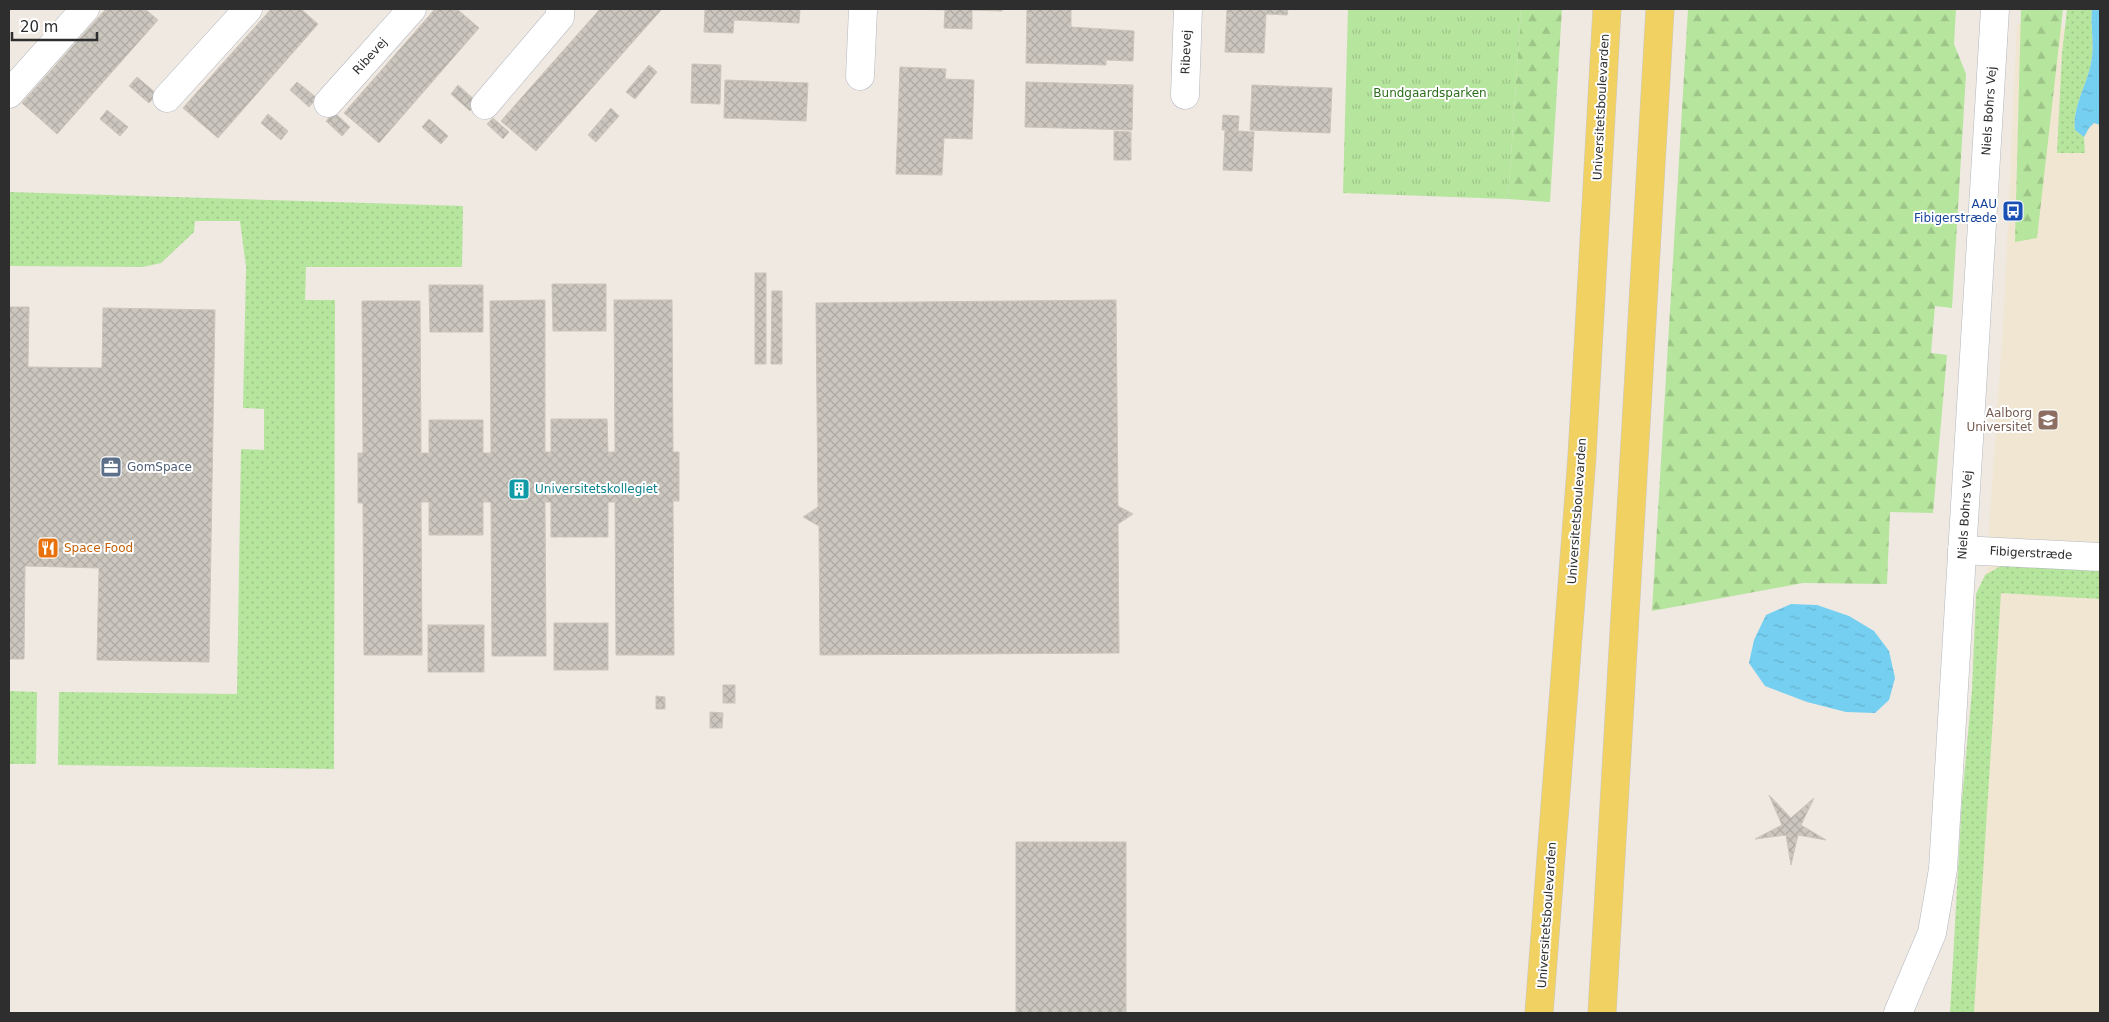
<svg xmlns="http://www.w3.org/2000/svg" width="2109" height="1022" viewBox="0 0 2109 1022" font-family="'DejaVu Sans',sans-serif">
  <defs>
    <pattern id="grass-dots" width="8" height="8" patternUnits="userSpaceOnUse" patternTransform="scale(1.25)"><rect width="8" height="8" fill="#b6e59e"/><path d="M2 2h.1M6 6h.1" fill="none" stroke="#9dc588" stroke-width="1.8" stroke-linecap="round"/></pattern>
    <pattern id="forest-firs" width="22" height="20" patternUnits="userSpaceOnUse" patternTransform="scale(1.25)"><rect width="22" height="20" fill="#b6e59e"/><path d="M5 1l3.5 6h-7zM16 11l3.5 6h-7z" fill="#9dc588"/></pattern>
    <pattern id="park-tufts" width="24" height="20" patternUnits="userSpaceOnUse" patternTransform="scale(1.25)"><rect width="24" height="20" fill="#b6e59e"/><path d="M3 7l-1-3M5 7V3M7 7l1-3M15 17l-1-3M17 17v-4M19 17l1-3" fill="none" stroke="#9dc588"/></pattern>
    <pattern id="water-ripples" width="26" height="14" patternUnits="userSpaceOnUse" patternTransform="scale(1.25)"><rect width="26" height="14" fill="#75cff0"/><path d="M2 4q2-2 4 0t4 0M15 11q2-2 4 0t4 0" fill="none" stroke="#66b2ce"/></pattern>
    <pattern id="building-cross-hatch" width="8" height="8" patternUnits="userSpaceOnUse" patternTransform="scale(1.25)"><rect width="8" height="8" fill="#cbc7bf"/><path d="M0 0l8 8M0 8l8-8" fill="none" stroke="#afaba4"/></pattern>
  </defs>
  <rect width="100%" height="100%" fill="#efe9e1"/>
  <polygon fill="#f0e6d1" points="2017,24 2100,30 2100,1013 1962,1013 1989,530 2004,311"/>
  <g fill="url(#grass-dots)">
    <path d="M2067,9h25c-2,17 3,37 -1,54 -4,22 -19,44 -16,67l9,7 1,16h-28l5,-99z"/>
    <polygon points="9,192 463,206 462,267 306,267 305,300 335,300 334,769 58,765 59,692 237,694 241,449 264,450 264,409 243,408 246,267 240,221 195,221 194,232 161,263 143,267 9,266"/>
    <polygon points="2001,566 2100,571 2100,599 2001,593 1974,1013 1950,1013 1962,799 1972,690 1976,594 1985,575"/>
    <polygon points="9,691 37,692 36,764 9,764"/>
  </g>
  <g fill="url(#forest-firs)">
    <polygon points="1521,9 1562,9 1550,202 1508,199"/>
    <polygon points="1688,9 1956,9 1954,44 1966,74 1952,308 1935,306 1931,353 1947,355 1933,513 1890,512 1887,584 1803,583 1652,611"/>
    <polygon points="2021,9 2063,9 2037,238 2015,242"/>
  </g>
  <polygon fill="url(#park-tufts)" points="1348,9 1521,9 1508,199 1343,193"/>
  <g fill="url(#water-ripples)">
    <path d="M2092,9h8v116l-6,-2 -5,5 -5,9 -9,-7c-3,-23 12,-45 16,-67 4,-17 -1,-37 1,-54z"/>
    <polygon points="1791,604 1817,605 1849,616 1874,631 1889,651 1895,678 1889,700 1875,713 1846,712 1807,702 1765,686 1749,663 1754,640 1766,615"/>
  </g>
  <g fill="url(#building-cross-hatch)" stroke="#cbc5ba">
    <polygon points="106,9 145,9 158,20 57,134 22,103"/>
    <polygon points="271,9 301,9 318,24 218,138 183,108"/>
    <polygon points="435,9 457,9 479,28 379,143 344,113"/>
    <polygon points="600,9 662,9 536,151 501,121"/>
    <polygon points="705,9 800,9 799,23 734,20 733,33 704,32"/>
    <polygon points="906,9 1002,9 1002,11 972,10 972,29 944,28 945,10"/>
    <polygon points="1027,9 1071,9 1071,27 1134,31 1133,61 1106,60 1106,65 1026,63"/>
    <polygon points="1227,9 1288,9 1287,15 1266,14 1264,53 1225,52"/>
    <polygon points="692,64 721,65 720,104 691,103"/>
    <polygon points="649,65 657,72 635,99 626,92"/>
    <polygon points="900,67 946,69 945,79 974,80 972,139 944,138 942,175 896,174"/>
    <polygon points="137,77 157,94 149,103 129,86"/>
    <polygon points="725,80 808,83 806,121 724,118"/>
    <polygon points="297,82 317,98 309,107 290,90"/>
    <polygon points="1026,82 1133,85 1132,130 1025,127"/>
    <polygon points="458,85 478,103 470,111 451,94"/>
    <polygon points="1252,85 1332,88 1330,133 1250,130"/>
    <polygon points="611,108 619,116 596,142 588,135"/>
    <polygon points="107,110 128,127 120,136 100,119"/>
    <polygon points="334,112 350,127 342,136 326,121"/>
    <polygon points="268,114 288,131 281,140 261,123"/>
    <polygon points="1223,115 1239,116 1238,131 1254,132 1252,171 1223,170 1225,130 1222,130"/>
    <polygon points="493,118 509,132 503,139 487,124"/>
    <polygon points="429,119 448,136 441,144 422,127"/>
    <polygon points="1114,131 1131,132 1131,160 1114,160"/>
    <rect x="755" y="273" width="11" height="91"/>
    <polygon points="552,284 606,284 606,331 553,331"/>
    <polygon points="429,285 483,285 483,332 430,332"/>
    <polygon points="772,291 782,291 782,364 771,364"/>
    <polygon points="545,300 545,452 551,452 551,419 607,419 608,452 615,452 614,300 672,300 673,452 679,452 679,501 673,501 674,655 616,655 615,502 608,502 608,537 551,537 551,502 545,502 546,656 492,656 491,502 483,502 483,535 429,535 429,502 421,502 422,655 364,655 363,503 358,503 358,453 363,453 362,301 420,301 421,453 429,453 429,420 483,420 483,453 491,453 490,301"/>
    <polygon points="1116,300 1118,506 1133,514 1118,524 1119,653 820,655 819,526 803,517 818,507 816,303"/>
    <polygon points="9,307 29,307 28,367 102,368 103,308 215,310 209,662 97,660 99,568 25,566 24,659 9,659"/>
    <rect x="554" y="623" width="54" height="47"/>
    <rect x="428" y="625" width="56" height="47"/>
    <rect x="723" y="685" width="12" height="18"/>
    <polygon points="656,696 665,697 665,709 656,709"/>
    <polygon points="710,712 723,713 722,728 710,728"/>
    <polygon points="1769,795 1791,818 1814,798 1801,825 1826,840 1798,835 1791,865 1786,835 1755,839 1782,825"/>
    <rect x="1016" y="842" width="110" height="171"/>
  </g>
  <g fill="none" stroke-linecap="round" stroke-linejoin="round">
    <g stroke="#b4b7c1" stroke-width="29">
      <g id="minor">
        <polyline points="860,76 863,9"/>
        <polyline points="9,94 85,9"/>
        <polyline points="1185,95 1188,9"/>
        <polyline points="167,98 248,9"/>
        <polyline points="328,103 412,9"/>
        <polyline points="485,105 560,17 560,9"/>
        <polyline points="1962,550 2100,557"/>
        <polyline points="1898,1013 1932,933 1943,869 1995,9"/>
      </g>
    </g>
    <g stroke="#c9c9c9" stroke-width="29">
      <g id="major">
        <polyline points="1539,1013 1582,456 1607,9"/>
        <polyline points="1602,1013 1660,9"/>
      </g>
    </g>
    <use href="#minor" stroke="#fff" stroke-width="28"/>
    <use href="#major" stroke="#f2d163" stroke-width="28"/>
  </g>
  <defs>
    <g id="bus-square" transform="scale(1.125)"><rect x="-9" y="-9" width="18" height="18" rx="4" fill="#1a4fb4" stroke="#fff"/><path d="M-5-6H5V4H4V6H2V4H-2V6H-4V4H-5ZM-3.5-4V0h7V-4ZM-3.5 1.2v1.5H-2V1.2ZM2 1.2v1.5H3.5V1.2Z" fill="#fff"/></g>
    <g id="university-square" transform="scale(1.125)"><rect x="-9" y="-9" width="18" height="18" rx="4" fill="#8d6e63" stroke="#fff"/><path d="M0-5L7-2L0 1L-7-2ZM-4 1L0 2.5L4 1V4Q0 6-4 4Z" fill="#fff"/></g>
    <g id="office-square" transform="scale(1.125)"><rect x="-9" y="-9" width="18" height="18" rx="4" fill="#5c6f8a" stroke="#fff"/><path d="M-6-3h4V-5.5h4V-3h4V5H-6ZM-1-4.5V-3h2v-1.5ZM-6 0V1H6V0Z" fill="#fff"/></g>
    <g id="building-square" transform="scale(1.125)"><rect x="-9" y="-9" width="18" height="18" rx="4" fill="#0f9aa8" stroke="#fff"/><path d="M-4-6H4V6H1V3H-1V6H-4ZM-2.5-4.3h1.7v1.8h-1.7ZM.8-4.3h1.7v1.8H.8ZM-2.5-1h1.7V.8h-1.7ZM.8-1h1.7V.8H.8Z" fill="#fff"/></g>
    <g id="restaurant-square" transform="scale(1.125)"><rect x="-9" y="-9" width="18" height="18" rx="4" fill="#e8710a" stroke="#fff"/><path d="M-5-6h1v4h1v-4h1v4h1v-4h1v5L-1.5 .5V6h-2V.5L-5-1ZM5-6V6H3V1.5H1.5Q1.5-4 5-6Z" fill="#fff"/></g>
  </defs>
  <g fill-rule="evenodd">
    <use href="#bus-square" x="2013" y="211"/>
    <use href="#university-square" x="2048" y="420"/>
    <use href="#office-square" x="111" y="467"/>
    <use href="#building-square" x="519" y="489"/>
    <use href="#restaurant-square" x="48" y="548"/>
  </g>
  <g text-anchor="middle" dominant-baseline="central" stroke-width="4" stroke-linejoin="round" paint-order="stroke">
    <g font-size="12" fill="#2e2e2e" stroke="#fff">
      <text transform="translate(1186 52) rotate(-88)">Ribevej</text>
      <text transform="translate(370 56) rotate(-48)">Ribevej</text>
      <text transform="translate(1601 107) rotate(-87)">Universitetsboulevarden</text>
      <text transform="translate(1989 111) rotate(-86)">Niels Bohrs Vej</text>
      <text transform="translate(1577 511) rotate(-86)">Universitetsboulevarden</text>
      <text transform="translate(1965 515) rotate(-86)">Niels Bohrs Vej</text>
      <text transform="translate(2031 553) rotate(3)">Fibigerstræde</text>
      <text transform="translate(1547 915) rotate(-86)">Universitetsboulevarden</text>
    </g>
    <g font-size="12" fill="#2c6e1b" stroke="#fff">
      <text x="1430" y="93">Bundgaardsparken</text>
    </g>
    <g font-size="12" fill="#164399" stroke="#fff" text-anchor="end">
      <text x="1997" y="204">AAU<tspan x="1997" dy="14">Fibigerstræde</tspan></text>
    </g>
    <g font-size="12" fill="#785e54" stroke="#fff" text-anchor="end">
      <text x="2032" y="413">Aalborg<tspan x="2032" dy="14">Universitet</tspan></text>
    </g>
    <g font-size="12" fill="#4e5e75" stroke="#fff" text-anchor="start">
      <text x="127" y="467">GomSpace</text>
    </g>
    <g font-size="12" fill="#0d838f" stroke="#fff" text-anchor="start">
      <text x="535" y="489">Universitetskollegiet</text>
    </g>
    <g font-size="12" fill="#c56008" stroke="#fff" text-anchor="start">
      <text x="64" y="548">Space Food</text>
    </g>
  </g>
  <rect width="2109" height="1022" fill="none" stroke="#2e2e2e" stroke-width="20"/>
  <path d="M12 32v8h85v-8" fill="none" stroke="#2e2e2e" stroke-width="2.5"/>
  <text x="20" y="32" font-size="15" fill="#2e2e2e" stroke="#ffffff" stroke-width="4" paint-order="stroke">20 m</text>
</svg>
